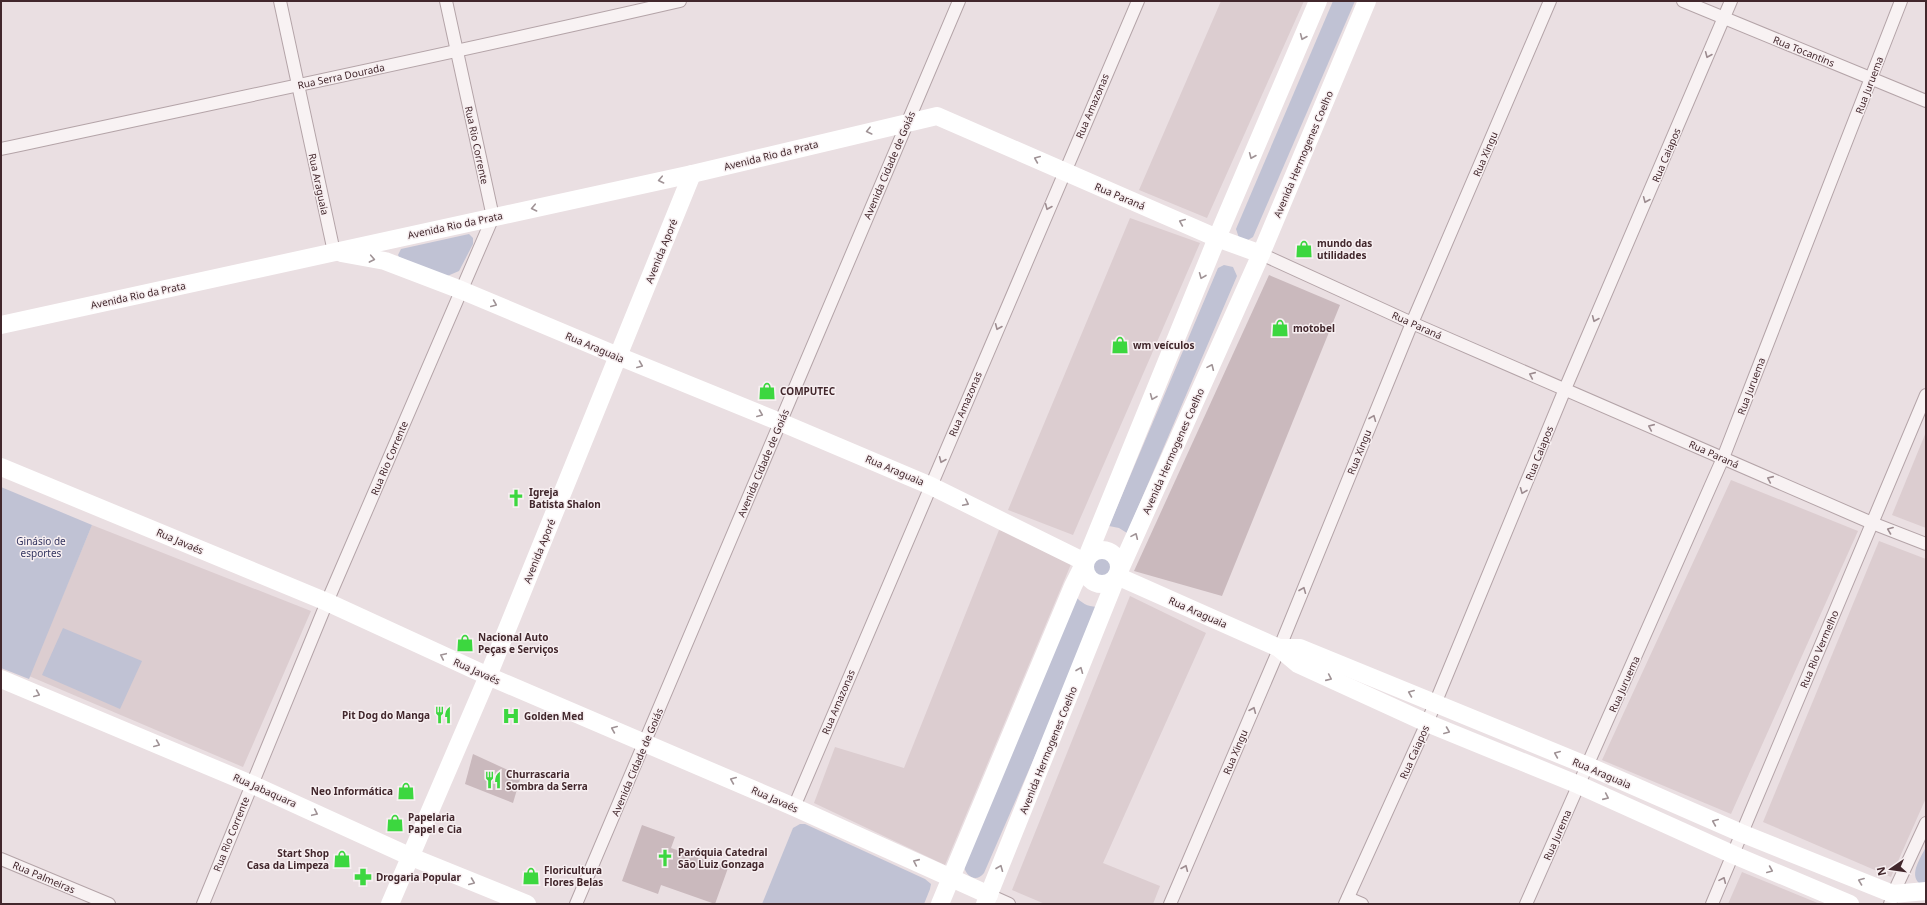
<svg xmlns="http://www.w3.org/2000/svg" width="1927" height="905" viewBox="0 0 1927 905" font-family="'Noto Sans',sans-serif">
  <rect width="100%" height="100%" fill="#eadfe2"/>
  <g fill="#dccdd0">
    <polygon points="1221,1 1304,1 1207,218 1139,190"/>
    <polygon points="1130,218 1200,243 1073,535 1008,510"/>
    <polygon points="1926,432 1926,528 1892,515"/>
    <polygon points="1731,480 1858,531 1731,814 1602,760"/>
    <polygon points="92,525 311,611 243,767 29,676"/>
    <polygon points="999,530 1074,557 945,865 814,803 835,747 904,768"/>
    <polygon points="1879,541 1926,559 1926,798 1891,877 1763,822"/>
    <polygon points="1130,596 1206,633 1103,863 1160,886 1153,904 1045,904 1012,890"/>
    <polygon points="1742,872 1820,904 1728,904"/>
  </g>
  <g fill="#c0c2d4">
    <polygon points="1333,1 1355,1 1253,237 1248,240 1239,238 1236,229"/>
    <polygon points="469,234 473,238 473,244 459,271 445,277 399,257 398,255 401,249"/>
    <polygon points="1224,265 1233,267 1237,276 1127,533 1119,528 1109,526 1218,268"/>
    <polygon points="1,487 92,525 29,679 1,668"/>
    <path d="M1100,550l11,2 7,8 -10,24c-10,1 -16,-1 -22,-9l7,-23z"/>
    <path d="M1077,598c7,7 13,9 23,9l-116,266c-7,9 -17,5 -20,-6z"/>
    <polygon points="63,628 142,661 120,709 42,675"/>
    <polygon points="800,824 805,824 925,879 931,884 930,889 924,904 762,904 793,828"/>
    <path d="M1926,847v36h-7c-10,-9 2,-26 7,-36z"/>
  </g>
  <g fill="#cab9bd">
    <polygon points="1269,275 1340,305 1222,596 1134,571"/>
    <polygon points="473,754 521,776 513,803 465,784"/>
    <polygon points="642,825 675,837 671,848 728,868 715,904 661,885 658,894 622,881"/>
  </g>
  <g fill="none" stroke-linecap="round" stroke-linejoin="round">
    <g stroke="#b4a4a8" stroke-width="14">
      <g id="street">
        <polyline points="280,1 334,252"/>
        <polyline points="1683,1 1926,101"/>
        <path d="M1,149c226,-49 453,-96 679,-148"/>
        <polyline points="1261,254 1412,323 1872,523 1926,544"/>
        <polyline points="794,807 1138,1"/>
        <polyline points="1,859 109,904"/>
        <polyline points="989,895 1009,904"/>
        <polyline points="1348,898 1362,904"/>
        <polyline points="203,904 327,602 493,217 446,1"/>
        <polyline points="576,904 959,1"/>
        <polyline points="1170,904 1277,654 1412,323 1550,1"/>
        <polyline points="1345,904 1427,723 1565,389 1731,1"/>
        <polyline points="1526,904 1723,458 1901,1"/>
        <polyline points="1712,904 1926,395"/>
        <polyline points="1890,904 1893,894 1926,823"/>
      </g>
    </g>
    <use href="#street" stroke="#f8f2f3" stroke-width="12"/>
    <g stroke="#fff" stroke-width="18">
      <polyline points="341,253 385,261 461,290 618,356 780,422 931,486 1085,562"/>
      <polyline points="1,325 692,174 937,116 1217,238 1261,254"/>
      <polyline points="1,467 327,602 488,676 794,807 989,895"/>
      <circle cx="1102" cy="567" r="17"/>
      <polyline points="1117,576 1279,648 1298,664 1427,723 1579,785 1734,855 1850,904"/>
      <polyline points="1279,648 1300,648 1588,766 1741,833 1893,894 1926,891"/>
      <polyline points="1,679 251,784 409,856 527,904"/>
      <polyline points="390,904 488,676 692,174"/>
      <polyline points="940,904 1073,586 1085,562 1217,238 1318,1"/>
      <polyline points="985,904 1117,576 1261,254 1367,1"/>
    </g>
  </g>
  <defs><path id="oneway-chevron" d="M-2-3.5L2.5 0L-2 3.5" fill="none" stroke-width="1.6" stroke-linecap="round" stroke-linejoin="round"/></defs>
  <g stroke="#a09396">
    <use href="#oneway-chevron" transform="translate(1303 37) rotate(113)"/>
    <use href="#oneway-chevron" transform="translate(869 131) rotate(166)"/>
    <use href="#oneway-chevron" transform="translate(1252 156) rotate(113)"/>
    <use href="#oneway-chevron" transform="translate(1037 159) rotate(-157)"/>
    <use href="#oneway-chevron" transform="translate(661 180) rotate(168)"/>
    <use href="#oneway-chevron" transform="translate(534 208) rotate(168)"/>
    <use href="#oneway-chevron" transform="translate(1182 222) rotate(-157)"/>
    <use href="#oneway-chevron" transform="translate(372 259) rotate(11)"/>
    <use href="#oneway-chevron" transform="translate(1202 276) rotate(112)"/>
    <use href="#oneway-chevron" transform="translate(494 304) rotate(23)"/>
    <use href="#oneway-chevron" transform="translate(640 365) rotate(22)"/>
    <use href="#oneway-chevron" transform="translate(1211 367) rotate(-66)"/>
    <use href="#oneway-chevron" transform="translate(1153 397) rotate(112)"/>
    <use href="#oneway-chevron" transform="translate(760 414) rotate(22)"/>
    <use href="#oneway-chevron" transform="translate(966 503) rotate(26)"/>
    <use href="#oneway-chevron" transform="translate(1135 536) rotate(-66)"/>
    <use href="#oneway-chevron" transform="translate(443 656) rotate(-155)"/>
    <use href="#oneway-chevron" transform="translate(1080 670) rotate(-68)"/>
    <use href="#oneway-chevron" transform="translate(1329 678) rotate(24)"/>
    <use href="#oneway-chevron" transform="translate(1411 693) rotate(-158)"/>
    <use href="#oneway-chevron" transform="translate(37 694) rotate(23)"/>
    <use href="#oneway-chevron" transform="translate(614 729) rotate(-157)"/>
    <use href="#oneway-chevron" transform="translate(1447 731) rotate(22)"/>
    <use href="#oneway-chevron" transform="translate(157 744) rotate(23)"/>
    <use href="#oneway-chevron" transform="translate(1557 754) rotate(-157)"/>
    <use href="#oneway-chevron" transform="translate(733 780) rotate(-157)"/>
    <use href="#oneway-chevron" transform="translate(1606 797) rotate(24)"/>
    <use href="#oneway-chevron" transform="translate(315 813) rotate(25)"/>
    <use href="#oneway-chevron" transform="translate(1715 822) rotate(-157)"/>
    <use href="#oneway-chevron" transform="translate(916 862) rotate(-156)"/>
    <use href="#oneway-chevron" transform="translate(1000 868) rotate(-68)"/>
    <use href="#oneway-chevron" transform="translate(1770 870) rotate(23)"/>
    <use href="#oneway-chevron" transform="translate(1861 881) rotate(-159)"/>
    <use href="#oneway-chevron" transform="translate(472 882) rotate(22)"/>
  </g>
  <g stroke="#9d8c90">
    <use href="#oneway-chevron" transform="translate(1708 55) rotate(113)"/>
    <use href="#oneway-chevron" transform="translate(1646 200) rotate(113)"/>
    <use href="#oneway-chevron" transform="translate(1048 207) rotate(113)"/>
    <use href="#oneway-chevron" transform="translate(1595 319) rotate(113)"/>
    <use href="#oneway-chevron" transform="translate(998 327) rotate(113)"/>
    <use href="#oneway-chevron" transform="translate(1532 375) rotate(-156)"/>
    <use href="#oneway-chevron" transform="translate(1373 418) rotate(-68)"/>
    <use href="#oneway-chevron" transform="translate(1651 427) rotate(-156)"/>
    <use href="#oneway-chevron" transform="translate(942 460) rotate(113)"/>
    <use href="#oneway-chevron" transform="translate(1770 479) rotate(-156)"/>
    <use href="#oneway-chevron" transform="translate(1523 491) rotate(112)"/>
    <use href="#oneway-chevron" transform="translate(1890 530) rotate(-159)"/>
    <use href="#oneway-chevron" transform="translate(1303 590) rotate(-68)"/>
    <use href="#oneway-chevron" transform="translate(1253 710) rotate(-67)"/>
    <use href="#oneway-chevron" transform="translate(1185 868) rotate(-67)"/>
    <use href="#oneway-chevron" transform="translate(1723 880) rotate(-66)"/>
  </g>
  <defs>
    <g id="shop-bare" transform="scale(1.38)"><path d="M-5-2.5h2.3a2.7 3.5 0 0 1 5.4 0H5L5.5 6h-11ZM-1.5-2.5h3a1.5 2.3 0 0 0-3 0Z" fill="#3cd73f" stroke="#f7eff1" stroke-width="2.5" paint-order="stroke"/></g>
    <g id="church-bare" transform="scale(1.38)"><path d="M-1.2-6h2.4v3.5h3.3v2.4h-3.3V6h-2.4V-.1h-3.3v-2.4h3.3Z" fill="#3cd73f" stroke="#f7eff1" stroke-width="2.5" paint-order="stroke"/></g>
    <g id="restaurant-bare" transform="scale(1.38)"><path d="M-5-6h1v4h1v-4h1v4h1v-4h1v5L-1.5 .5V6h-2V.5L-5-1ZM5-6V6H3V1.5H1.5Q1.5-4 5-6Z" fill="#3cd73f" stroke="#f7eff1" stroke-width="2.5" paint-order="stroke"/></g>
    <g id="hospital-bare" transform="scale(1.38)"><path d="M-5-5h3v3.5h4V-5h3V5h-3V1.5h-4V5h-3Z" fill="#3cd73f" stroke="#f7eff1" stroke-width="2.5" paint-order="stroke"/></g>
    <g id="pharmacy-bare" transform="scale(1.38)"><path d="M-2-6h4v4h4v4h-4v4h-4v-4h-4v-4h4Z" fill="#3cd73f" stroke="#f7eff1" stroke-width="2.5" paint-order="stroke"/></g>
  </defs>
  <g fill-rule="evenodd">
    <use href="#shop-bare" x="1304" y="249"/>
    <use href="#shop-bare" x="1280" y="328"/>
    <use href="#shop-bare" x="1120" y="345"/>
    <use href="#shop-bare" x="767" y="391"/>
    <use href="#church-bare" x="516" y="498"/>
    <use href="#shop-bare" x="465" y="643"/>
    <use href="#restaurant-bare" x="443" y="715"/>
    <use href="#hospital-bare" x="511" y="716"/>
    <use href="#restaurant-bare" x="493" y="780"/>
    <use href="#shop-bare" x="406" y="791"/>
    <use href="#shop-bare" x="395" y="823"/>
    <use href="#church-bare" x="665" y="858"/>
    <use href="#shop-bare" x="342" y="859"/>
    <use href="#shop-bare" x="531" y="876"/>
    <use href="#pharmacy-bare" x="363" y="877"/>
  </g>
  <g text-anchor="middle" dominant-baseline="central" stroke-width="3" stroke-linejoin="round" paint-order="stroke">
    <g font-size="10" fill="#42272c" stroke="#f7eff1">
      <text transform="translate(1804 51) rotate(22)">Rua Tocantins</text>
      <text transform="translate(341 76) rotate(-12)">Rua Serra Dourada</text>
      <text transform="translate(1869 85) rotate(-69)">Rua Juruema</text>
      <text transform="translate(1092 106) rotate(-67)">Rua Amazonas</text>
      <text transform="translate(477 145) rotate(78)">Rua Rio Corrente</text>
      <text transform="translate(1303 154) rotate(-67)">Avenida Hermogenes Coelho</text>
      <text transform="translate(1485 154) rotate(-67)">Rua Xingu</text>
      <text transform="translate(771 155) rotate(-14)">Avenida Rio da Prata</text>
      <text transform="translate(1666 155) rotate(-67)">Rua Caiapos</text>
      <text transform="translate(889 165) rotate(-67)">Avenida Cidade de Goiás</text>
      <text transform="translate(319 184) rotate(78)">Rua Araguaia</text>
      <text transform="translate(1120 196) rotate(23)">Rua Paraná</text>
      <text transform="translate(455 225) rotate(-12)">Avenida Rio da Prata</text>
      <text transform="translate(661 251) rotate(-68)">Avenida Aporé</text>
      <text transform="translate(138 295) rotate(-12)">Avenida Rio da Prata</text>
      <text transform="translate(1417 325) rotate(24)">Rua Paraná</text>
      <text transform="translate(595 347) rotate(23)">Rua Araguaia</text>
      <text transform="translate(1751 386) rotate(-69)">Rua Juruema</text>
      <text transform="translate(965 404) rotate(-67)">Rua Amazonas</text>
      <text transform="translate(1173 451) rotate(-66)">Avenida Hermogenes Coelho</text>
      <text transform="translate(1359 452) rotate(-68)">Rua Xingu</text>
      <text transform="translate(1539 453) rotate(-68)">Rua Caiapos</text>
      <text transform="translate(1714 454) rotate(24)">Rua Paraná</text>
      <text transform="translate(389 458) rotate(-67)">Rua Rio Corrente</text>
      <text transform="translate(763 463) rotate(-67)">Avenida Cidade de Goiás</text>
      <text transform="translate(895 470) rotate(23)">Rua Araguaia</text>
      <text transform="translate(180 541) rotate(23)">Rua Javaés</text>
      <text transform="translate(539 551) rotate(-68)">Avenida Aporé</text>
      <text transform="translate(1198 612) rotate(24)">Rua Araguaia</text>
      <text transform="translate(1819 649) rotate(-67)">Rua Rio Vermelho</text>
      <text transform="translate(477 671) rotate(24)">Rua Javaés</text>
      <text transform="translate(1624 684) rotate(-66)">Rua Juruema</text>
      <text transform="translate(838 702) rotate(-67)">Rua Amazonas</text>
      <text transform="translate(1048 750) rotate(-68)">Avenida Hermogenes Coelho</text>
      <text transform="translate(1235 752) rotate(-67)">Rua Xingu</text>
      <text transform="translate(1414 752) rotate(-66)">Rua Caiapos</text>
      <text transform="translate(637 762) rotate(-67)">Avenida Cidade de Goiás</text>
      <text transform="translate(1602 773) rotate(23)">Rua Araguaia</text>
      <text transform="translate(265 790) rotate(24)">Rua Jabaquara</text>
      <text transform="translate(775 799) rotate(24)">Rua Javaés</text>
      <text transform="translate(231 834) rotate(-68)">Rua Rio Corrente</text>
      <text transform="translate(1557 835) rotate(-66)">Rua Jurema</text>
      <text transform="translate(44 877) rotate(23)">Rua Palmeiras</text>
    </g>
    <g font-size="10" font-weight="bold" fill="#42272c" stroke="#f7eff1" text-anchor="start">
      <text x="1317" y="243">mundo das<tspan x="1317" dy="12">utilidades</tspan></text>
      <text x="1293" y="328">motobel</text>
      <text x="1133" y="345">wm veículos</text>
      <text x="780" y="391">COMPUTEC</text>
      <text x="529" y="492">Igreja<tspan x="529" dy="12">Batista Shalon</tspan></text>
      <text x="478" y="637">Nacional Auto<tspan x="478" dy="12">Peças e Serviços</tspan></text>
      <text x="430" y="715" text-anchor="end">Pit Dog do Manga</text>
      <text x="524" y="716">Golden Med</text>
      <text x="506" y="774">Churrascaria<tspan x="506" dy="12">Sombra da Serra</tspan></text>
      <text x="393" y="791" text-anchor="end">Neo Informática</text>
      <text x="408" y="817">Papelaria<tspan x="408" dy="12">Papel e Cia</tspan></text>
      <text x="678" y="852">Paróquia Catedral<tspan x="678" dy="12">São Luiz Gonzaga</tspan></text>
      <text x="329" y="853" text-anchor="end">Start Shop<tspan x="329" dy="12">Casa da Limpeza</tspan></text>
      <text x="544" y="870">Floricultura<tspan x="544" dy="12">Flores Belas</tspan></text>
      <text x="376" y="877">Drogaria Popular</text>
    </g>
    <g font-size="10" fill="#33345f" stroke="#f7eff1">
      <text x="41" y="541">Ginásio de<tspan x="41" dy="12">esportes</tspan></text>
    </g>
  </g>
  <rect width="1927" height="905" fill="none" stroke="#42272c" stroke-width="4"/>
  <g transform="translate(1891 869) rotate(257)" stroke="#f7eff1" stroke-width="3" paint-order="stroke">
  <path d="M0-3L7 15L0 10L-7 15Z" fill="#42272c"/>
  <text y="-6" font-size="11" font-weight="bold" text-anchor="middle" fill="#42272c">N</text>
  </g>
</svg>
